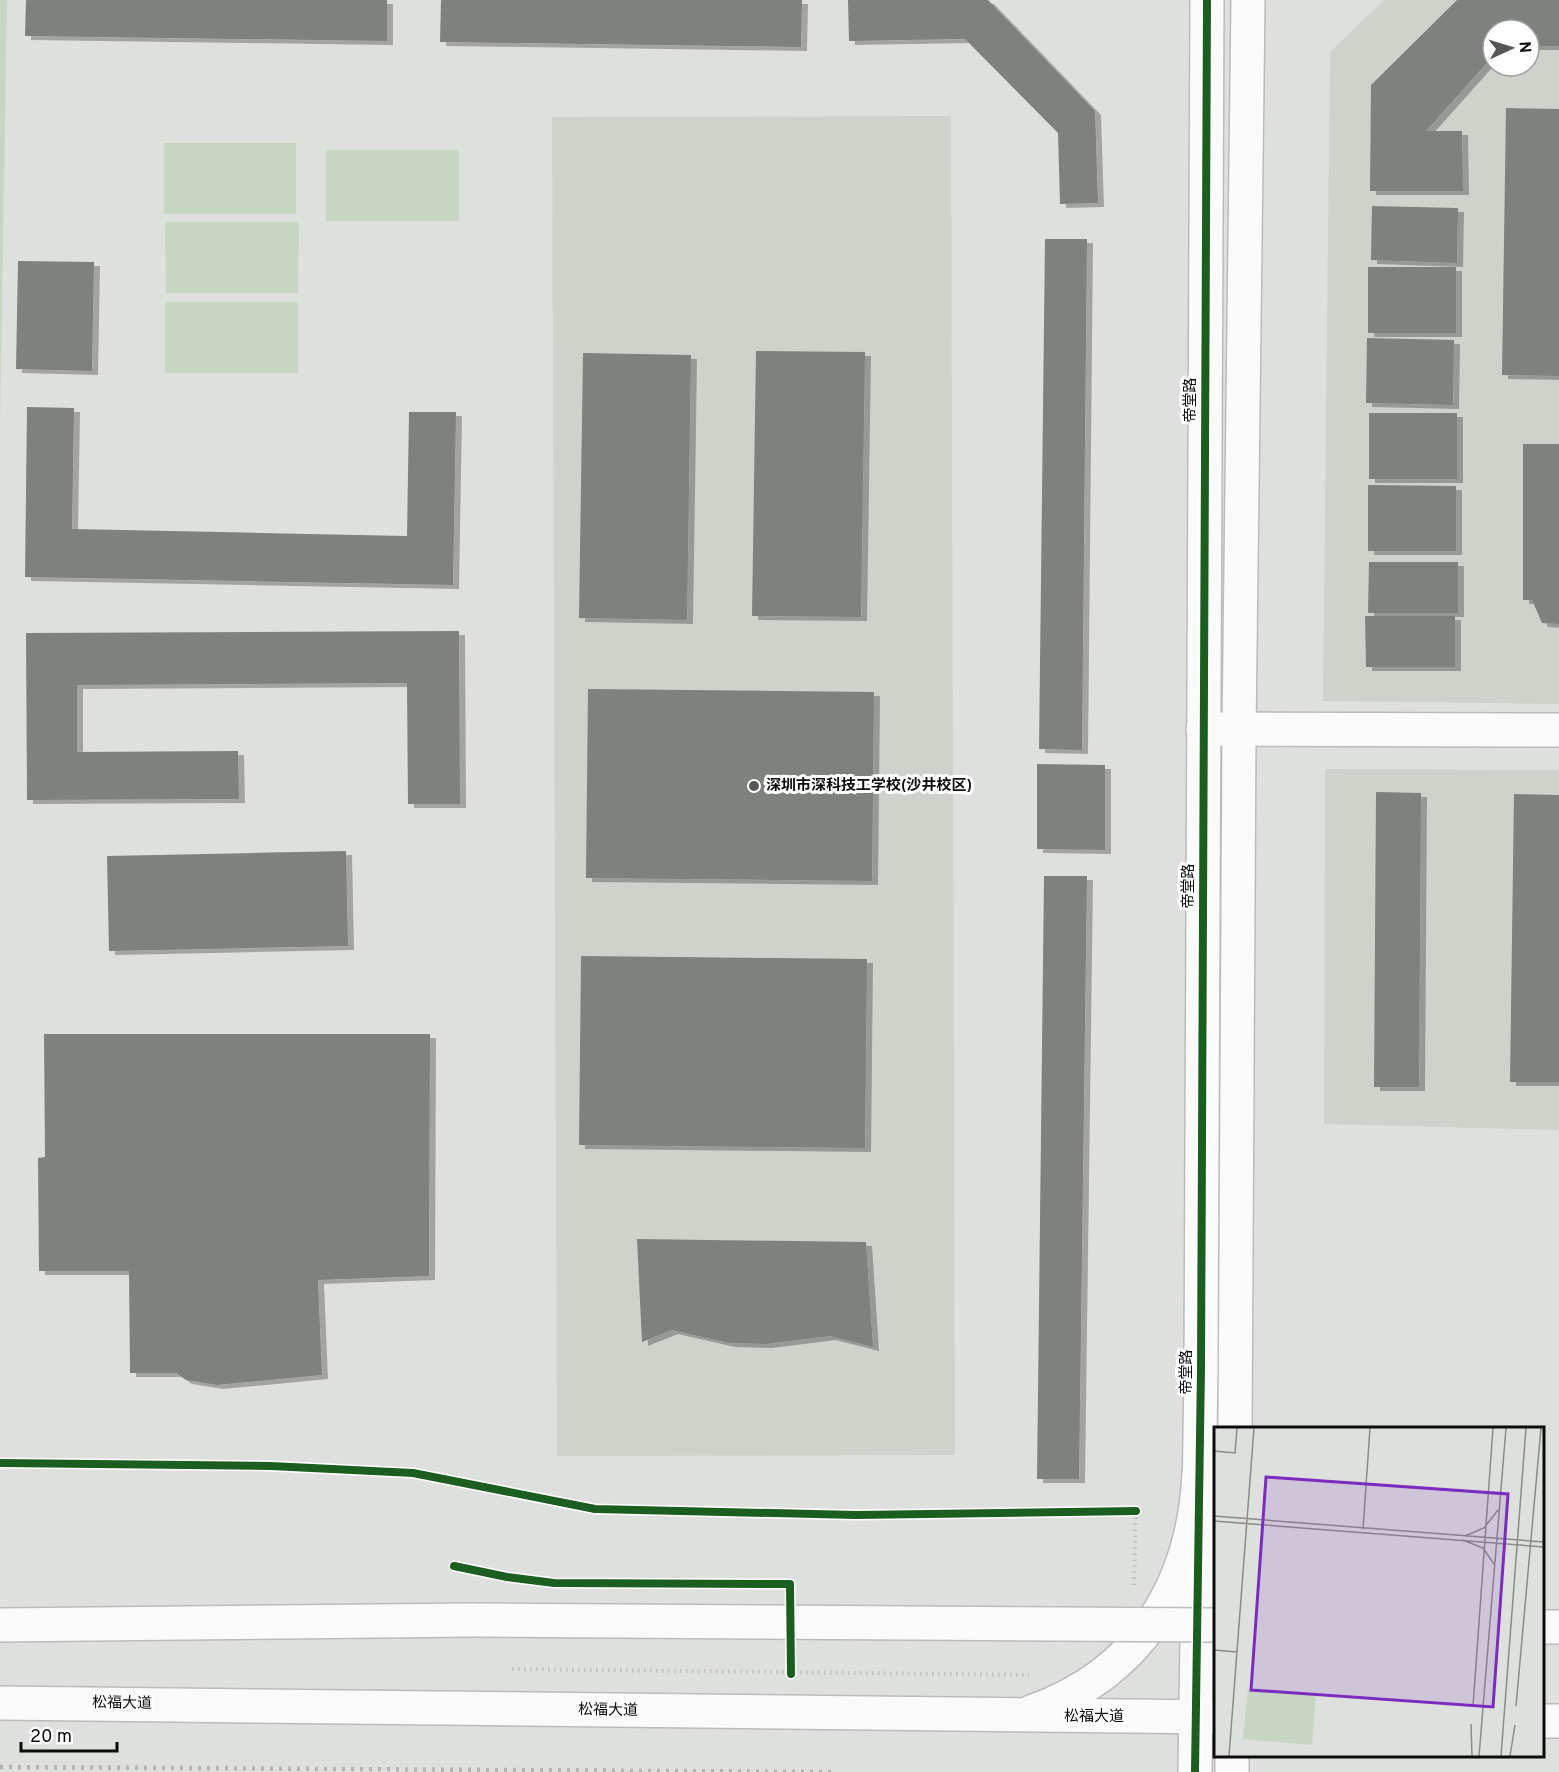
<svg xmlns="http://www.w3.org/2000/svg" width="1559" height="1772" viewBox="0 0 1559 1772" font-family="Overpass,'Noto Sans SC',sans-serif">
  <defs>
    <filter id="shadow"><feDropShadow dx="6" dy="4" stdDeviation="0" flood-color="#0004"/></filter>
  </defs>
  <rect width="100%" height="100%" fill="#dee0dd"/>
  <g fill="#cdd2cb" fill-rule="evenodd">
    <path d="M1384,0h175v704l-236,-3 7,-649zM1493,30h36v36h-36z"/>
    <polygon points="951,116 955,1455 557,1456 552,117"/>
    <polygon points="1325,769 1559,770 1559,1130 1324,1124"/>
  </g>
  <g fill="#c6d6c3">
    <polygon points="0,0 7,0 0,426"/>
    <rect x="164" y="143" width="132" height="71"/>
    <rect x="326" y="150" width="133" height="71"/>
    <polygon points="165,222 299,222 298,293 166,293"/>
    <rect x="165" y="302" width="133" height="71"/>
  </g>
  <g fill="#7d827c" filter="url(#shadow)">
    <polygon points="26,0 387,0 387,41 25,36"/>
    <polygon points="441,0 802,0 801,47 440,42"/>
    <polygon points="848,0 988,0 1095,111 1098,203 1060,204 1058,133 965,39 849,41"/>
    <polygon points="1457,0 1559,0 1559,46 1529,46 1529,30 1493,30 1493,56 1426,131 1462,131 1463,191 1370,191 1371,85"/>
    <polygon points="1506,108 1559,109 1559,376 1502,375"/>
    <polygon points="1372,206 1458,208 1457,263 1371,260"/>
    <polygon points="1045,239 1087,239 1082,750 1039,749"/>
    <polygon points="18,261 94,262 92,371 16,369"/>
    <rect x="1368" y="267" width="88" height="66"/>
    <polygon points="1367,338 1454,340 1453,405 1366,403"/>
    <polygon points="756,351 865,352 861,617 752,616"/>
    <polygon points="583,353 691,355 687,620 579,618"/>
    <polygon points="27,407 74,408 72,529 407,536 409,412 456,412 453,585 25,577"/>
    <rect x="1369" y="413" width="88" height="66"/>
    <polygon points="1523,444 1559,444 1559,624 1542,623 1532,600 1523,600"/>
    <polygon points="1368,485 1456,486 1456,551 1368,551"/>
    <polygon points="1369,562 1458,562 1458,613 1368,613"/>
    <polygon points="1365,616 1455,616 1455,667 1366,667"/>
    <polygon points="459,631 460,804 408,804 407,683 77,685 77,752 238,751 239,799 27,800 26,633"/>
    <polygon points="588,689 874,692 872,881 586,878"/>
    <polygon points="1037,764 1105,765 1105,850 1037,849"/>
    <polygon points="1376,792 1421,793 1419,1087 1374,1087"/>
    <polygon points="1514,794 1559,795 1559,1082 1510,1082"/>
    <polygon points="346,851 348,946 109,951 107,856"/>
    <polygon points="1044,876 1087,876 1079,1479 1037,1479"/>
    <polygon points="581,956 867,959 865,1148 579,1145"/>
    <polygon points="44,1034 430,1034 429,1276 318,1280 322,1375 217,1385 186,1380 176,1373 130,1373 129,1271 39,1271 38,1158 45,1157"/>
    <polygon points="637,1239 866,1242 873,1347 830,1336 766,1344 729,1343 672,1330 642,1342"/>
  </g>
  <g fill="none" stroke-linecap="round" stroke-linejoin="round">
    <g stroke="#bbbcba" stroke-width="36">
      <polyline id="minor" points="1203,729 1559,730"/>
    </g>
    <g stroke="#bbbcba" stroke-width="36">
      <g id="tertiary">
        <polyline points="1235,1428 1239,730 1248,0"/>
        <polyline points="1195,1772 1201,1369 1207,0"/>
        <polyline points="1232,1772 1232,1756"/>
      </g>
    </g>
    <g stroke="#bbbcba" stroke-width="36">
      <g id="primary">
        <polyline points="0,1703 1216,1717"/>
        <path d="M1031,1712c109,-38 163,-128 168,-239"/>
        <polyline points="1542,1721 1559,1721"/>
      </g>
    </g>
    <g stroke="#bbbcba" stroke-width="36">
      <g id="motorway">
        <polyline points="0,1625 474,1620"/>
        <polyline points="1542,1627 1559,1627"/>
      </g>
    </g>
    <g stroke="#bfc1bf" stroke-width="4" stroke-dasharray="1.5 4.5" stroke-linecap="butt">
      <polyline points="1134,1585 1136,1511"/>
      <polyline points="512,1669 1029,1675"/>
    </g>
    <use href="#minor" stroke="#fafafa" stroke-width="33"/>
    <use href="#tertiary" stroke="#fafafa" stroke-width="33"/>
    <use href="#primary" stroke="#fafafa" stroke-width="33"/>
    <use href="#motorway" stroke="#fafafa" stroke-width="33"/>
    <polyline stroke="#b4b4b3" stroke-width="4.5" stroke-dasharray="3 6" stroke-linecap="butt" points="0,1767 836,1772"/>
    <g stroke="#bbbcba" stroke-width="36" stroke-linecap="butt">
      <polyline id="motorway-bridge" points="474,1620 1216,1625"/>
    </g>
    <use href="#motorway-bridge" stroke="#fafafa" stroke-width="33"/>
    <g stroke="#fff" stroke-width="11">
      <g id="cycleway">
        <polyline points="0,1463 271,1466 413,1473 595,1509 856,1515 1136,1511"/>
        <polyline points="454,1566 507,1577 554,1583 790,1584 791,1674"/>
        <polyline points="1195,1772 1201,1369 1207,0"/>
      </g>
    </g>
    <use href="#cycleway" stroke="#1b5e20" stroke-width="8"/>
  </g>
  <circle fill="#555754" stroke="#fff" stroke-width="2" cx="754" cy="786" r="6"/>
  <g text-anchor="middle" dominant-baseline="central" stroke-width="6" stroke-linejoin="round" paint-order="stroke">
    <g font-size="15" fill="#0b0d0b" stroke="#fff">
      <text transform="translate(1191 400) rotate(-90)">帝堂路</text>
      <text transform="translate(1189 886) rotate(-90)">帝堂路</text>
      <text transform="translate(1187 1372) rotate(-90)">帝堂路</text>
      <text transform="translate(122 1704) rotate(1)">松福大道</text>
      <text transform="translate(608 1711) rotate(1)">松福大道</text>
      <text x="1094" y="1717">松福大道</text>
    </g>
    <g font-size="15" font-weight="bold" fill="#0b0d0b" stroke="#fff" text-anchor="start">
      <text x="766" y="786">深圳市深科技工学校(沙井校区)</text>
    </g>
  </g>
  <g transform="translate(1214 1427)">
    <rect width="330" height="330" fill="#dee0dd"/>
    <path d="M34,262l68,5 -4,51 -69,-6z" fill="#c6d6c3"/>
    <path fill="none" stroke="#8a8c89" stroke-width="1.5" d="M0,24l21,2 2,-25M0,89l330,26M0,94l330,26M149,102l7,-101M251,109l19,-8 14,-18M249,113l20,8 11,16M0,223l23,2M259,279l20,-278M302,279l25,-278M257,297l1,32M15,329l25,-328M265,329l27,-328M287,329l25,-328M296,329l5,-31"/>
    <path fill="#7b2cbf" fill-opacity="0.15" stroke="#7b2cbf" stroke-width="3" d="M52,50l242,17 -15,213 -242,-17z"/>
    <rect width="330" height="330" fill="none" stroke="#0b0d0b" stroke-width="3"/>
  </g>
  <g transform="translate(1511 48) rotate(86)"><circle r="28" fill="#ffffff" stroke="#9d9e9d" stroke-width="1.5"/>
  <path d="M0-4.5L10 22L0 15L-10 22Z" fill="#555754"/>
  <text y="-9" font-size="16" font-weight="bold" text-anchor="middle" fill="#0b0d0b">N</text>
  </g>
  <path d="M21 1742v9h96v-9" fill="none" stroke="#0b0d0b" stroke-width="3"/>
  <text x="30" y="1742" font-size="18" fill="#0b0d0b" stroke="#ffffff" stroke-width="4.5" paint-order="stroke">20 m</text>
</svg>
